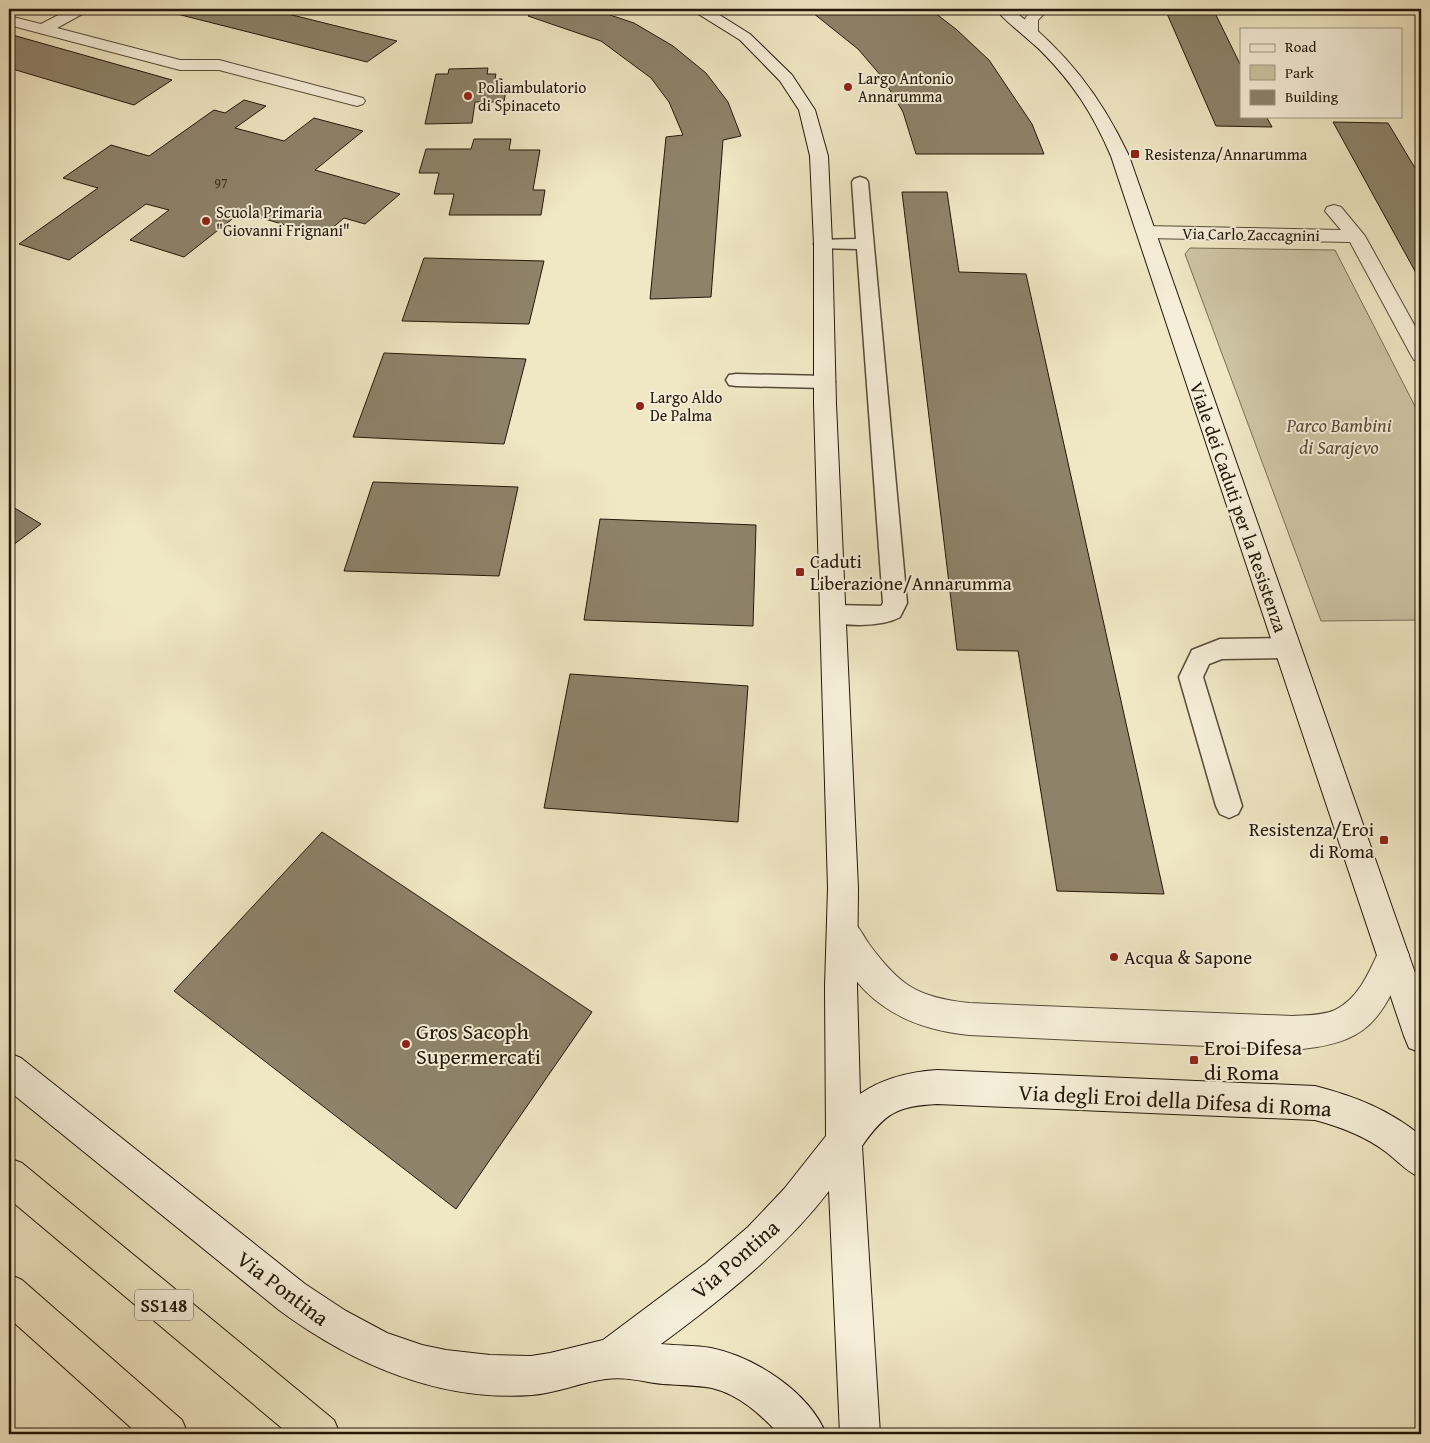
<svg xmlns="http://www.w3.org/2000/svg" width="1430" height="1443" viewBox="0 0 1430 1443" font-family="'Gentium Book Plus',serif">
  <rect width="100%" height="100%" fill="#f0e7c4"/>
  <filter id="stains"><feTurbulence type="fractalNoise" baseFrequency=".004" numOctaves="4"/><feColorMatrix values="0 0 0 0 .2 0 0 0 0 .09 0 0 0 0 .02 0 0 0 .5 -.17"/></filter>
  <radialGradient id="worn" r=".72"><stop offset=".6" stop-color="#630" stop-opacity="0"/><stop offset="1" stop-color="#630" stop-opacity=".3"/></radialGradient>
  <polygon fill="#cdc4a4" stroke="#786e56" points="1190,248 1335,250 1421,418 1421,620 1321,621 1185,254"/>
  <g fill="#8e836a" stroke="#231708">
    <polygon points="185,9 268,9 397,41 367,62 177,14"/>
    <polygon points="536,9 592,9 634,23 673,46 706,73 728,102 741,136 723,140 711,297 650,299 666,137 683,135 669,102 651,78 601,41 528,16"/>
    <polygon points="808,9 930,9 957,30 989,60 1032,124 1044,154 916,154 903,112 882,77 858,49"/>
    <polygon points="1165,9 1213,9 1241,66 1241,116 1266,116 1272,127 1216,126"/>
    <polygon points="9,34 172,80 134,105 9,68"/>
    <polygon points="488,68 487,74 496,74 495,79 502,79 500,90 506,90 504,102 475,102 472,123 425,124 436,74 448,74 449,69"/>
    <polygon points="244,100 266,106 235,128 284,141 314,118 363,131 315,170 400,194 365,224 344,218 323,236 241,212 184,257 130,240 169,210 146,204 69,260 19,244 98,188 63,178 111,145 149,156 214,110 225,113"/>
    <polygon points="1333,122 1388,123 1421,178 1421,282"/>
    <polygon points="474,139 511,139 509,150 540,150 533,190 545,190 541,215 449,215 454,194 434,194 439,173 419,173 426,149 471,149"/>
    <polygon points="902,192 947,192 959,272 1026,274 1164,894 1057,891 1018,651 957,650"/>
    <polygon points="424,258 544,261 529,324 402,321"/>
    <polygon points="384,353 526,359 504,444 353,437"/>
    <polygon points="373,482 518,487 499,576 344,571"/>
    <polygon points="13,507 41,524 9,548 9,510"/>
    <polygon points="600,519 756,525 753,626 584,620"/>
    <polygon points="570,674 748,686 738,822 544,808"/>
    <polygon points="322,832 592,1012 456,1209 174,991"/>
  </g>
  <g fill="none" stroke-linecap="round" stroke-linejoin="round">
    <g stroke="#564b37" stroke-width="3">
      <g id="lane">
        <path d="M860,177l6,2 2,3 39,421 -7,14c-18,10 -55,10 -75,3l-4,-6 4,-6 8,-3 48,1 2,-3 -26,-354 -40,-1 -3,-4 3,-4 39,-1 -4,-57 2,-3z"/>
        <polygon points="736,374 825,376 832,377 835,382 832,387 825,388 736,386 729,385 726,380 729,375"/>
        <polygon points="1287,638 1295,641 1299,648 1295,655 1287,658 1222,659 1209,664 1203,677 1242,806 1238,814 1229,818 1220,814 1216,806 1179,677 1192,650 1220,639"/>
      </g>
    </g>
    <g stroke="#564b37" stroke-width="2">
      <g id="street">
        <polygon points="70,9 88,9 86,12 57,28 180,60 219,60 363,98 365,101 363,104 357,106 219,70 180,70 9,25 9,16 41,24"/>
        <path d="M1034,9h15l-11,11v12l-3,3h-10c-7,-10 1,-19 9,-26z"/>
        <polygon points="1334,205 1341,207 1365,236 1421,337 1421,362 1414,360 1411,355 1350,242 1146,238 1139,236 1137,232 1139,228 1146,226 1341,230 1325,211 1327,207"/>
        <path d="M843,917c16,6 17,14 26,27 31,42 48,53 100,59l323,13c13,-1 30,0 43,-6 25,-12 36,-42 47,-66l11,-4 11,4 5,11c-28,66 -40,89 -117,95l-323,-15c-70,-7 -114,-38 -142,-103l5,-11z"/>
      </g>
    </g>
    <g stroke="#231708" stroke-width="2">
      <g id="secondary">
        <path d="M693,9h17l40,25 42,41 23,35 13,46 4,88 4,160 22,484 -1,98 3,108c23,-16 49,-22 77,-24l378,16c39,10 75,24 106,50v42c-14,-6 -22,-16 -35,-26 -21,-16 -45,-25 -71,-32l-378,-16c-40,2 -52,9 -75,42l18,288h-40l-11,-243c-47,61 -107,108 -168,153 17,2 34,1 50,4 44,9 98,44 115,86h-47c-19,-20 -39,-39 -67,-46 -16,-3 -33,-3 -49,-4 -19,-2 -38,-8 -57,-5 -25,3 -48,14 -74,16 -93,7 -180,-31 -253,-85l-270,-219v-38l12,5 284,226 41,27 41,22 35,12 24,5 44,5 41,1 19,-3 53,-13 103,-77 42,-36 36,-38 42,-53 -1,-150 3,-98 -14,-484v-160l-4,-88 -11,-46 -19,-29 -40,-41 -45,-28z"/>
        <path d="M996,9h16c53,42 88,85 117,147l292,834v63l-12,-5 -5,-12 -118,-352 -175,-528c-18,-42 -38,-73 -70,-105 -10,-10 -40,-33 -45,-42z"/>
      </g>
    </g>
    <g stroke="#231708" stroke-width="2">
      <g id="highway">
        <polygon points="9,1158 22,1163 334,1420 340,1434 289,1434 9,1199"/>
        <polygon points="9,1274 22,1280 182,1420 188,1434 138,1434 9,1318"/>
      </g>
    </g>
    <use href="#lane" fill="#f5efd9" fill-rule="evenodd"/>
    <use href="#street" fill="#f5efd9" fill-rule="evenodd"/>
    <use href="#secondary" fill="#f5efd9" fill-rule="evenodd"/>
    <use href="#highway" fill="#f0e7c4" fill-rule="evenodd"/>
  </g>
  <g fill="#8f2418" stroke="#f5efd9" stroke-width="2">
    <circle cx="848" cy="87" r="5"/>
    <circle cx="468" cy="96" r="5"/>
    <rect x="1130" y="149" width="10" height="10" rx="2.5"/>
    <circle cx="206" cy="221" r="5"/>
    <circle cx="640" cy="406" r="5"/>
    <rect x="795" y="567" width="10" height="10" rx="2.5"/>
    <rect x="1379" y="835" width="10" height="10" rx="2.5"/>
    <circle cx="1114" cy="957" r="5"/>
    <circle cx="406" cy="1044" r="5"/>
    <rect x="1189" y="1055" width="10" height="10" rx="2.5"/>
  </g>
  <g text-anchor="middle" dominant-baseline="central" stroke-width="4" stroke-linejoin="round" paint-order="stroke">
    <g font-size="14" fill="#3e3220">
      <text x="221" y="183">97</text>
    </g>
    <g font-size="16" fill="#231708" stroke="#f5efd9" text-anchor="start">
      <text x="858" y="78">Largo Antonio<tspan x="858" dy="18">Annarumma</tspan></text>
      <text x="478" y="87">Poliambulatorio<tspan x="478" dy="18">di Spinaceto</tspan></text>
      <text x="1145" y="154">Resistenza/Annarumma</text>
      <text x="216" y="212">Scuola Primaria<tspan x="216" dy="18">"Giovanni Frignani"</tspan></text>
      <text x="650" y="397">Largo Aldo<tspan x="650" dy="18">De Palma</tspan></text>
    </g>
    <g font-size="16" fill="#231708" stroke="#f5efd9">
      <text transform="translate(1251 234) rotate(1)">Via Carlo Zaccagnini</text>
    </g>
    <rect fill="#f5efd9" stroke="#625847" stroke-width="1" x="135" y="1289.5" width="58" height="31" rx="4"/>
    <g font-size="18" font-weight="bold" fill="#231708">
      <text x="164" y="1305">SS148</text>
    </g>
    <g font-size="19" font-style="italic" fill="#564b37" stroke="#f5efd9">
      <text x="1339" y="425">Parco Bambini<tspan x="1339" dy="22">di Sarajevo</tspan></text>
    </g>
    <g font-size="19" fill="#231708" stroke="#f5efd9">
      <text transform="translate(1239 507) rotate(71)">Viale dei Caduti per la Resistenza</text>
    </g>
    <g font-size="19" fill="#231708" stroke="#f5efd9" text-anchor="start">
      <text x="810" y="561">Caduti<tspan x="810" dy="22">Liberazione/Annarumma</tspan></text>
      <text x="1374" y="829" text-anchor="end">Resistenza/Eroi<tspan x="1374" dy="22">di Roma</tspan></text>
      <text x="1124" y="957">Acqua &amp; Sapone</text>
    </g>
    <g font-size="22" fill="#231708" stroke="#f5efd9" text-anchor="start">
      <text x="416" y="1031">Gros Sacoph<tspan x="416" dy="25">Supermercati</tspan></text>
      <text x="1204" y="1047">Eroi Difesa<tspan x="1204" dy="25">di Roma</tspan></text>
    </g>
    <g font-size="22" fill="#231708" stroke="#f5efd9">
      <text transform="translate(1175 1100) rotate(3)">Via degli Eroi della Difesa di Roma</text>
      <text transform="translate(735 1259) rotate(-41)">Via Pontina</text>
      <text transform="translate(283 1288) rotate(37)">Via Pontina</text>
    </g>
  </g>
  <rect width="1430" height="1443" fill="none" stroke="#f0e7c4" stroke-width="30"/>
  <rect x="10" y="10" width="1410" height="1423" fill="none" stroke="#231708" stroke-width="2.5"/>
  <rect x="15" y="15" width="1400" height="1413" fill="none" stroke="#231708"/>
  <rect x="1240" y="28" width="162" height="90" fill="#f5efd9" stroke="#a19985"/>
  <rect x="1250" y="44" width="25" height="8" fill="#f5efd9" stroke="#a19985"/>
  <text x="1285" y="52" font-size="15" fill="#231708">Road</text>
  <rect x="1250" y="65" width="25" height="15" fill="#cdc4a4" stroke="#a19985"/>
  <text x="1285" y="78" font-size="15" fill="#231708">Park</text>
  <rect x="1250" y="90" width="25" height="15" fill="#8e836a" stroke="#a19985"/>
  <text x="1285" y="102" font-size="15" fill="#231708">Building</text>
  <rect width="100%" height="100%" filter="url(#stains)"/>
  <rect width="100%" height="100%" fill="url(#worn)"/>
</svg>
